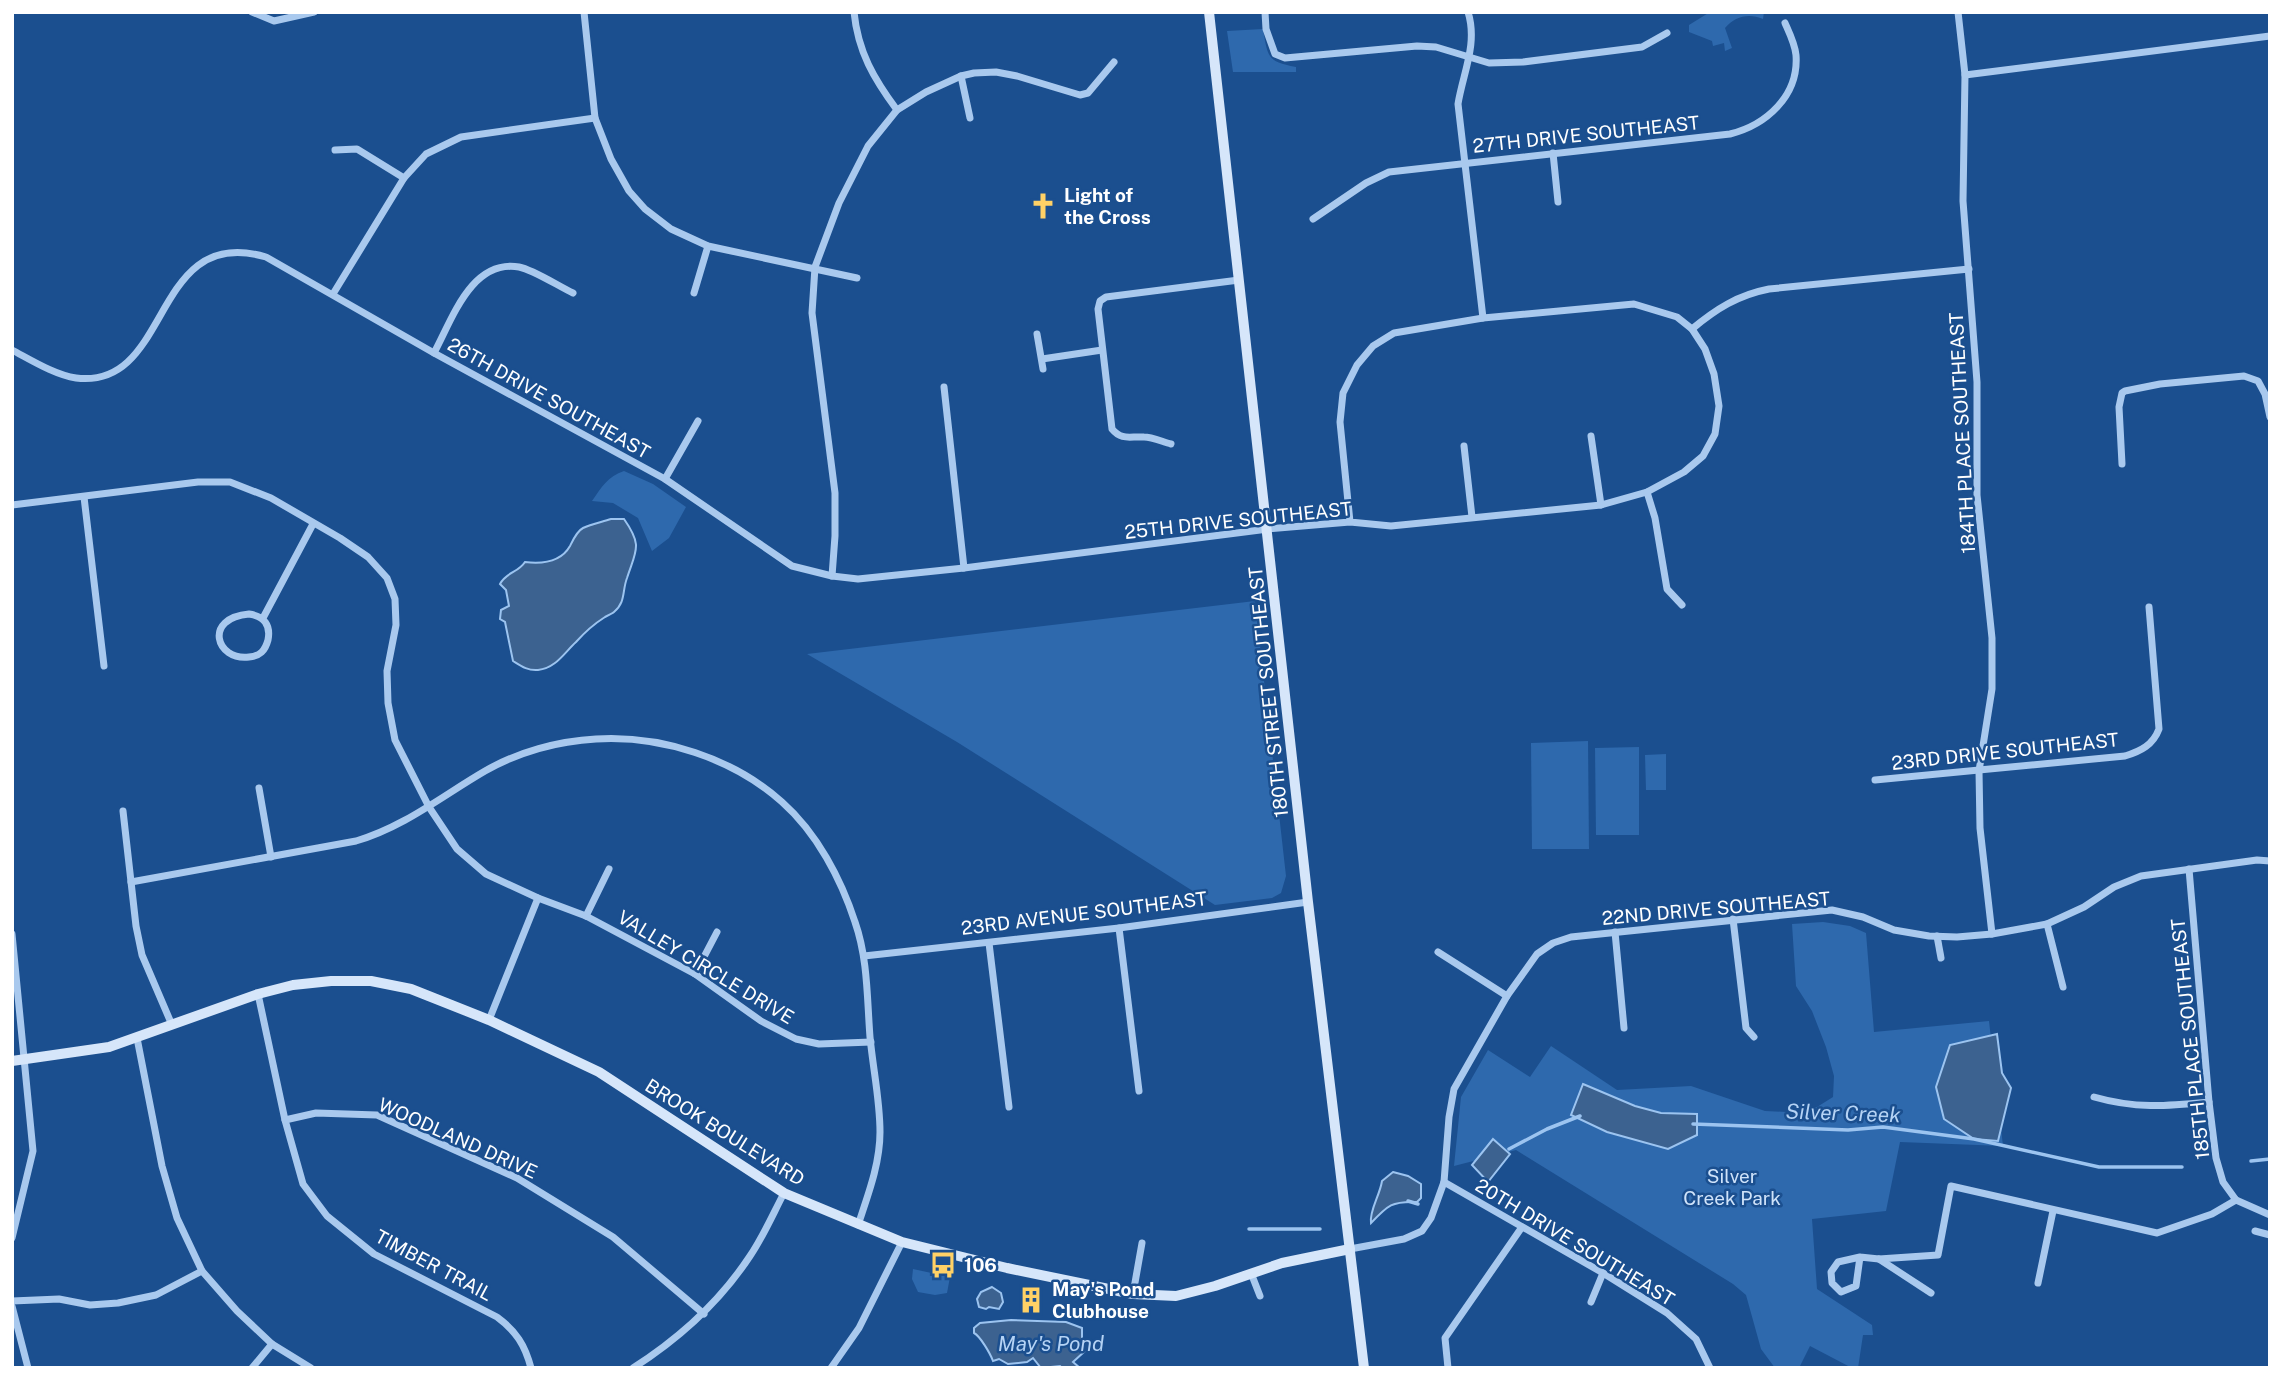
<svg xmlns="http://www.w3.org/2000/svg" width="2282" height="1380" viewBox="0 0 2282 1380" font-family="'Public Sans',sans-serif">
  <rect width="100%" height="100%" fill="#1b4f8f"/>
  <g fill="#2e69ad">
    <path d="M1710,12h54l-1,7c-14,-6 -28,-3 -38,9l7,20 -7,3 -1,-8 -11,3 -1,-5 -23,-9v-7z"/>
    <path d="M1263,29c5,29 4,32 33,38v5h-63l-6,-41z"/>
    <path d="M624,471l29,13 33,23 -17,31 -17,13 -14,-33 -25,-15 -21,-2c9,-13 16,-25 32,-30z"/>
    <polygon points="1255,601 1286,876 1281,893 1272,898 1215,905 957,742 807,654"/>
    <polygon points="1588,741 1589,849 1532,849 1531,743"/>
    <polygon points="1639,747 1639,835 1596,835 1595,748"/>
    <polygon points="1666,754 1666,790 1646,790 1645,755"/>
    <polygon points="1823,922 1850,926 1866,933 1874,1032 1989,1021 2003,1146 1900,1142 1886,1211 1812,1219 1817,1289 1872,1325 1873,1335 1863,1335 1858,1368 1852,1368 1810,1346 1799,1368 1775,1368 1761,1349 1746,1295 1733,1284 1516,1150 1454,1166 1461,1097 1488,1050 1530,1077 1551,1046 1617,1090 1691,1086 1765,1111 1787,1112 1817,1107 1833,1097 1834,1076 1826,1047 1812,1011 1796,986 1792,924"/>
    <polygon points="913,1269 950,1277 947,1293 935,1295 918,1292 912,1279"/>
  </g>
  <g fill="#3c6290" stroke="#9cc4f0" stroke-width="2">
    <path d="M611,519h13c19,27 12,31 3,59 -5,13 -1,24 -13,34 -1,1 -9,5 -9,5 -11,7 -21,16 -29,25 -12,11 -20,26 -38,28 -10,1 -17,-4 -25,-9l-8,-39 -5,-3 1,-9 8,-4 -3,-16 -6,-6c6,-12 18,-11 25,-22 17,2 36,0 45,-16 3,-6 7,-15 13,-18 8,-4 19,-6 28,-9z"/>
    <polygon points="1997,1034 2002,1073 2011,1088 1998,1141 1974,1139 1944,1119 1936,1087 1950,1045"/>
    <polygon points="1583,1084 1635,1106 1661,1113 1697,1114 1697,1135 1668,1149 1607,1132 1571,1115"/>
    <polygon points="1493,1139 1510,1154 1488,1182 1472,1165"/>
    <path d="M1393,1172l15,4 13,8v14l-4,4c-25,-1 -29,3 -46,21 -2,-12 9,-28 11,-42z"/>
    <polygon points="992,1287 1001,1293 1003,1302 999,1309 989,1307 986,1309 979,1307 977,1299 981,1292"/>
    <path d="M1011,1320l55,2 16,6v18l3,5 -12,11 7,6h-18l-2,-2 -19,2 -8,-10 -6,4 -19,2 -9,-5 -6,2c-3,-8 -13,-25 -19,-28v-5l6,-5z"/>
  </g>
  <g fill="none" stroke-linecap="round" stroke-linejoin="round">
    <g stroke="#9cc4f0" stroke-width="3.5">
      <polyline points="1693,1124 1848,1130 1883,1127 1974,1139 2099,1167 2182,1167"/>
      <polyline points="1509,1149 1547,1129 1580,1116"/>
      <polyline points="2251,1161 2270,1159"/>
      <polyline points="1408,1201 1418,1204"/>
      <polyline points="1249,1229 1320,1229"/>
    </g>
    <g stroke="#a9c9ee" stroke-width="7">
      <polyline points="252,12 274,21 314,12"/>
      <polyline points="584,12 595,118 611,159 629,191 645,209 671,229 708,246 857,278"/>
      <path d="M854,12c4,40 20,67 43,98"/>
      <polyline points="1265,12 1266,29 1275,54 1285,58 1417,46 1436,47 1489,63 1523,62 1642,47 1667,33"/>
      <path d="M1468,12c10,32 -5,61 -10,92l25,214"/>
      <polyline points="1958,12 1965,75 1963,201 1977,382 1977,495 1992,638 1992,689 1979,771 1980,828 1992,934"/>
      <polyline points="1965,75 2270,36"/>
      <polyline points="961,76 970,118"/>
      <polyline points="335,150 357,149 404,178"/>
      <polyline points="1553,153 1558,202"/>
      <path d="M1313,219l53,-36 23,-11 341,-38c36,-9 69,-38 66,-79 -1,-11 -7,-23 -11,-32"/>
      <polyline points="694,293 708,246"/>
      <polyline points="333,294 404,178 426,154 461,137 595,118"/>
      <path d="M1692,329c24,-20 46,-34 77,-40l200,-20"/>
      <polyline points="1037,334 1043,369"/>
      <path d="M12,350c19,10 43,25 64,28 97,12 74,-155 190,-121l168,96 231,126 127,87 40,10 26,3 106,-11 304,-39 82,-7 41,4 210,-21 46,-13 37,-20 19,-16 12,-22 4,-28 -5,-32 -9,-25 -13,-20 -15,-12 -43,-13 -151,14 -89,15 -21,13 -16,19 -14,28 -3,29 10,100"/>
      <path d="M434,353c18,-33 37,-94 85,-86 15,3 39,19 54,26"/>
      <polyline points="1042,359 1102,350"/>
      <polyline points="944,387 964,568"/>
      <polyline points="1591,436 1601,505"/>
      <path d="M1171,444c-8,-2 -19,-7 -27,-7 -14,-1 -22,4 -32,-8l-14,-120 2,-8 6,-4 133,-17"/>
      <polyline points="1464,446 1472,517"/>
      <polyline points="2122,464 2119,407 2122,393 2125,391 2160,384 2244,376 2258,381 2265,394 2270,417"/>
      <polyline points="665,479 698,421"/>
      <polyline points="1647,492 1655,518 1667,589 1682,605"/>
      <polyline points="84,497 104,666"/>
      <polyline points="12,505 198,482 230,482 271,498 340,538 368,557 387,578 395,599 396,625 387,671 388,703 395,740 429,807 457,849 486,874 538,898 586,916 695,974 761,1021 796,1039 819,1044 871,1042"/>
      <polyline points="832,576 835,536 835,493 812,313 815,267 839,203 868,146 897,110 926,92 961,76 974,73 996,72 1017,76 1080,95 1088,93 1114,62"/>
      <path d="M249,614c15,2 22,11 19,26 -3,11 -8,16 -19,17 -33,4 -46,-39 0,-43z"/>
      <polyline points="263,618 313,524"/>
      <path d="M1875,780l250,-24c16,-5 28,-11 34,-27l-10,-122"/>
      <polyline points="259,788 271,857"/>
      <polyline points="123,811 136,926 142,955 172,1025"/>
      <polyline points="2189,869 2209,1102 2216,1158 2223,1182 2236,1200 2270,1215"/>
      <path d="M131,882l225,-41c48,-14 86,-45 129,-70 33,-19 73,-30 111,-32 65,-4 137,19 186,63 35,31 59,77 73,120 13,37 12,77 15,115 3,32 10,63 10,95 0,32 -12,63 -22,93"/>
      <polyline points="586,916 609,869"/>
      <polyline points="1733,919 1746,1028 1754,1037"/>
      <polyline points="2047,924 2063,987"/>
      <polyline points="1119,928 1139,1091"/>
      <polyline points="1615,932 1624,1028"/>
      <polyline points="12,934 33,1151 12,1238"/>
      <polyline points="1937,936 1941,958"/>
      <polyline points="989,943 1009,1107"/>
      <polyline points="1438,952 1507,996"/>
      <polyline points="864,956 1119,928 1308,902"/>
      <polyline points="695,974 717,932"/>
      <path d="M258,994l27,126 18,64 24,32 47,38 123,63c19,14 28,28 34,51"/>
      <polyline points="489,1020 538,898"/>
      <polyline points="137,1038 162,1166 177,1218 202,1271 237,1311 272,1344 311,1368"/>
      <path d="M2094,1097c42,12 72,9 115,5"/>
      <polyline points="285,1120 316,1113 377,1115 517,1178 613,1237 704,1314"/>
      <polyline points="1444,1182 1603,1273 1667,1313 1696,1339 1710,1368"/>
      <polyline points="2255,1231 2270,1235"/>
      <polyline points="1350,1249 1404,1239 1422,1231 1431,1218 1444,1182 1449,1117 1454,1089 1507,996 1537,954 1553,943 1571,937 1832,910 1863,917 1894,930 1929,936 1957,937 1992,934 2047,924 2084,907 2114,887 2141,876 2257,860 2270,861"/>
      <polyline points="1860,1257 1856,1286 1841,1292 1832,1283 1831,1272 1838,1262 1860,1257 1879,1259 1938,1255 1951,1186 2157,1233 2212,1214 2236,1200"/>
      <polyline points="1879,1259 1931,1293"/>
      <polyline points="1251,1273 1260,1296"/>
      <polyline points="2038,1283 2053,1211"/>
      <polyline points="1133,1294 1142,1243"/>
      <polyline points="12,1301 59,1299 90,1305 118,1303 156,1295 202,1271"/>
      <polyline points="1591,1302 1603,1273"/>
      <polyline points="12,1306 28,1368"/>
      <polyline points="252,1368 272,1344"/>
      <path d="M633,1368c47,-30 86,-65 117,-112 13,-19 23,-42 34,-63"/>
      <polyline points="831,1368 859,1328 902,1242"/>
      <polyline points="1448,1368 1445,1338 1522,1227"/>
    </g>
    <g stroke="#d6e6fa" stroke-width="10">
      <polyline points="1209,12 1308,902 1364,1368"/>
      <polyline points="12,1061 109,1047 258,994 293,985 331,981 371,981 411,989 489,1020 599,1072 784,1193 902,1242 1007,1268 1133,1294 1176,1296 1215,1286 1282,1263 1350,1249"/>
    </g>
  </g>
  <defs>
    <g id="church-bare" transform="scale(2.1)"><path d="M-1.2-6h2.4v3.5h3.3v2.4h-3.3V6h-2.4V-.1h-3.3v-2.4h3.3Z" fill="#ffd166" stroke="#1b4f8f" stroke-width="2.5" paint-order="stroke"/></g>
    <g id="bus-bare" transform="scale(2.1)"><path d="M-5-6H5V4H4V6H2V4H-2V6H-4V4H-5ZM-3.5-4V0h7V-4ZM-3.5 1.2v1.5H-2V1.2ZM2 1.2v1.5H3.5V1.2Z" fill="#ffd166" stroke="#1b4f8f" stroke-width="2.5" paint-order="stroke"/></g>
    <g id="building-bare" transform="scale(2.1)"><path d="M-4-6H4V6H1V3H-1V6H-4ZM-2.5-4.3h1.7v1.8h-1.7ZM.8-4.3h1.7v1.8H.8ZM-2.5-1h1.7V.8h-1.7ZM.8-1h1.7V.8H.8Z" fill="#ffd166" stroke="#1b4f8f" stroke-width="2.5" paint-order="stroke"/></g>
  </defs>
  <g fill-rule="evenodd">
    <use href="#church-bare" x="1043" y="206"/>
    <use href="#bus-bare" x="943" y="1265"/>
    <use href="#building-bare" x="1031" y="1300"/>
  </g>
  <g text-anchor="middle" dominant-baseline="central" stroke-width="5" stroke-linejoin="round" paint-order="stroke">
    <g font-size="19" fill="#fff" stroke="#1b4f8f">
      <text transform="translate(1586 134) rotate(-6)">27TH DRIVE SOUTHEAST</text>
      <text transform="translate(549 398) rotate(29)">26TH DRIVE SOUTHEAST</text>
      <text transform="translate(1962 433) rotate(-93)">184TH PLACE SOUTHEAST</text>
      <text transform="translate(1238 520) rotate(-6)">25TH DRIVE SOUTHEAST</text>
      <text transform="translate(1268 692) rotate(-96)">180TH STREET SOUTHEAST</text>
      <text transform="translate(2005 751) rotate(-6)">23RD DRIVE SOUTHEAST</text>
      <text transform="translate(1716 908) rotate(-5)">22ND DRIVE SOUTHEAST</text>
      <text transform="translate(1084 913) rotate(-7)">23RD AVENUE SOUTHEAST</text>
      <text transform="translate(706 967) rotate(31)">VALLEY CIRCLE DRIVE</text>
      <text transform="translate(2190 1039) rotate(-96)">185TH PLACE SOUTHEAST</text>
      <text transform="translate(725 1132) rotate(32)">BROOK BOULEVARD</text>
      <text transform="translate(458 1138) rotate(24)">WOODLAND DRIVE</text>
      <text transform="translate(1575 1242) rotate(31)">20TH DRIVE SOUTHEAST</text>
      <text transform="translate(434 1265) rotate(28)">TIMBER TRAIL</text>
    </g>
    <g font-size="19" font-weight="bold" fill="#fff" stroke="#1b4f8f" text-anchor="start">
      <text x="1064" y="195">Light of<tspan x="1064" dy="22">the Cross</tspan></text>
      <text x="964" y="1265">106</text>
      <text x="1052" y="1289">May's Pond<tspan x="1052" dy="22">Clubhouse</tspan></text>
    </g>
    <g font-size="19" fill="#cfe3fa" stroke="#1b4f8f">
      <text x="1732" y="1176">Silver<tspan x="1732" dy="22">Creek Park</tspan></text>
    </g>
    <g font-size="21" font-style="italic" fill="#b5d3f5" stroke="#1b4f8f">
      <text transform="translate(1843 1113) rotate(2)">Silver Creek</text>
      <text x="1051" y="1343">May's Pond</text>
    </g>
  </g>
  <rect width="2282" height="1380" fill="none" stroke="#ffffff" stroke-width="28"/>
</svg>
